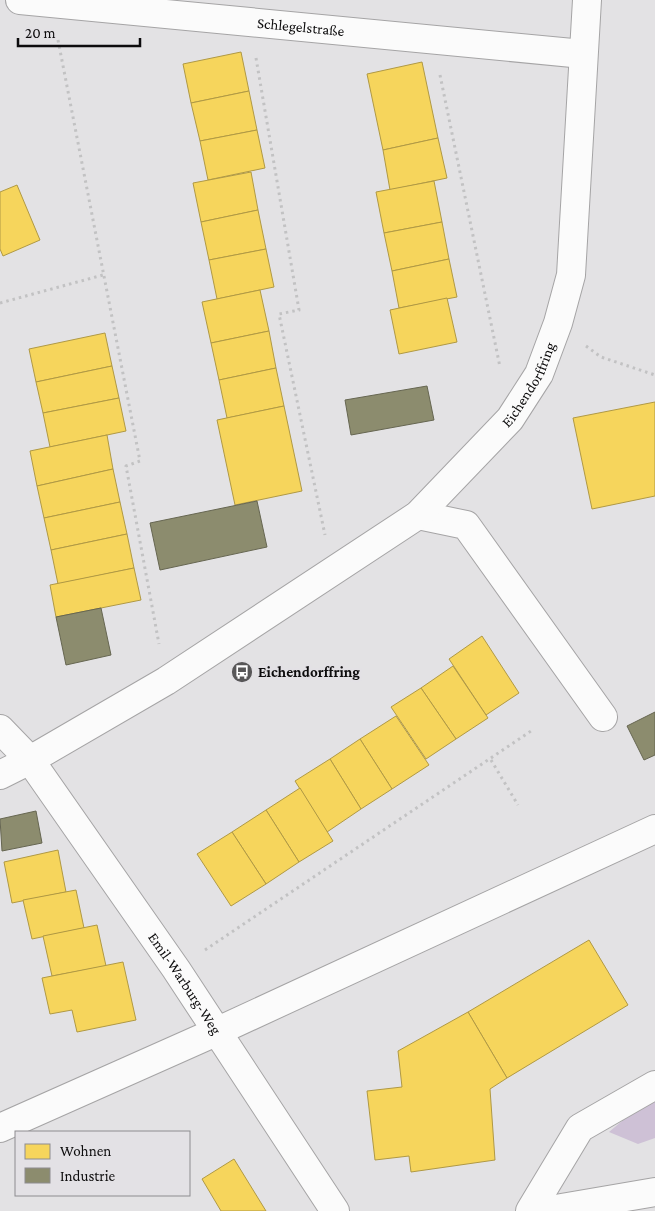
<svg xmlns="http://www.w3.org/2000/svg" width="655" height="1211" viewBox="0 0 655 1211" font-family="'Crimson Pro',serif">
  <rect width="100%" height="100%" fill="#e3e2e4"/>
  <polygon fill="#cec1d6" points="655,1100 655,1138 638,1144 609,1132 634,1111"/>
  <g fill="#f6d55c" stroke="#b09944">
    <polygon points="241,52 249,91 191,103 183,64"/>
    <polygon points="422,62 438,138 383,150 367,74"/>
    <polygon points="249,91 257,130 200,141 191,103"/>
    <polygon points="257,130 265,168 208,180 200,141"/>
    <polygon points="438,138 447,178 390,190 383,150"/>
    <polygon points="251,172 258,210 201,222 193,183"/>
    <polygon points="434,181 442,222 384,233 376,192"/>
    <polygon points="17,185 40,240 3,256 0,249 0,192"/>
    <polygon points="258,210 266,249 209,260 201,222"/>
    <polygon points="442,222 449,259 392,271 384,233"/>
    <polygon points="266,249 274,287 217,299 209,260"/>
    <polygon points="449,259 457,297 399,308 392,271"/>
    <polygon points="260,290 269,331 211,343 202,302"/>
    <polygon points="447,298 457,342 399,354 390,310"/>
    <polygon points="269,331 276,368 219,380 211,343"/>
    <polygon points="105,333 112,366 36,382 29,349"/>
    <polygon points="112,366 119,398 43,413 36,382"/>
    <polygon points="276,368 284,406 227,418 219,380"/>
    <polygon points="119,398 126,431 50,447 43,413"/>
    <polygon points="655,402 655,496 592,509 573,418"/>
    <polygon points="284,406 302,491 235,505 217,420"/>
    <polygon points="107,435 113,469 37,486 30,451"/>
    <polygon points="113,469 120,502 44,518 37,486"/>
    <polygon points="120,502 127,534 51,550 44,518"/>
    <polygon points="127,534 134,568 58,584 51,550"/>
    <polygon points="134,568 141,600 56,617 50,585"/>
    <polygon points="482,636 519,693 486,715 449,659"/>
    <polygon points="453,666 488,718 456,739 421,688"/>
    <polygon points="421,688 456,739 426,759 391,707"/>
    <polygon points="396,716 429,765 392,789 360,739"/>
    <polygon points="360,739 392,789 361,809 330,759"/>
    <polygon points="330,759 361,809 327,832 295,781"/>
    <polygon points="300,788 333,841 299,862 266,810"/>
    <polygon points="266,810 299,862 266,884 232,832"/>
    <polygon points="232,832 266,884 231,906 197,854"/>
    <polygon points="58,850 66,892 12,903 4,862"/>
    <polygon points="76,890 84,928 32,939 23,900"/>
    <polygon points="97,925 106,966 52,976 43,936"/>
    <polygon points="589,940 628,1005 507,1078 468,1012"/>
    <polygon points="123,962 136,1020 77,1032 72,1010 50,1014 42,978"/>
    <polygon points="468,1012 507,1078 490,1089 495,1160 411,1172 409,1156 375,1160 367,1091 402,1087 398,1051"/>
    <polygon points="234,1159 266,1211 221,1211 202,1179"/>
  </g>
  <g fill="#8c8c6e" stroke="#666651">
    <polygon points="427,386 434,420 351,435 345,400"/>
    <polygon points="257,501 267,547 160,570 150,523"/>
    <polygon points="101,608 111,655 66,665 56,617"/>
    <polygon points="655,712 655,755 644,760 627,726"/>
    <polygon points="36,811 42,843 2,851 0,819"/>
  </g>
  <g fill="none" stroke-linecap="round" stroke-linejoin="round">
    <g stroke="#a5a4a5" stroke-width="30">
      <g id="minor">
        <path id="s1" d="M20,0l563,54"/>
        <polyline points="418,515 466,525 603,717"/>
        <path id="s2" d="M0,729l30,31 146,209 159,242"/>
        <path id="s3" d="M0,775l30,-15 136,-79 252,-166 92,-96 29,-45 19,-51 13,-48 16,-275"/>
        <polyline points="0,1128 218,1031 655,829"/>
        <polyline points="530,1211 580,1128 655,1085"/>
        <polyline points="544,1211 655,1192"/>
      </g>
    </g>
    <g stroke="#c2c2c3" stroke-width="3" stroke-dasharray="2.5 4" stroke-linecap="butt">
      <polyline points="58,40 140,461 126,466 159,644"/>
      <polyline points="256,58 299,310 279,314 325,535"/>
      <polyline points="440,75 500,367"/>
      <polyline points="0,303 103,275"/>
      <polyline points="586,346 601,357 655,375"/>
      <polyline points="491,760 518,805"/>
      <polyline points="205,950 531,731"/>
    </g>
    <use href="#minor" stroke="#fbfbfb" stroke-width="28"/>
  </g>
  <defs>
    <g id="bus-disc" transform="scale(1.125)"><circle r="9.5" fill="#585758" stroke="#e3e1e5"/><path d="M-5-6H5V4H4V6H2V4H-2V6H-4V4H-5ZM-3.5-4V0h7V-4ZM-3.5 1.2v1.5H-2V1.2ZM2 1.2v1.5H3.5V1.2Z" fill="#fff"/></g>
  </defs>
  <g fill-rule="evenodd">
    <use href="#bus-disc" x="242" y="672"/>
  </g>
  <g text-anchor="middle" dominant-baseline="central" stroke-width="5" stroke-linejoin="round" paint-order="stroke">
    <g font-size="15" fill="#0d0c0d" stroke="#e3e1e5">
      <text stroke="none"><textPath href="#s1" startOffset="282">Schlegelstraße</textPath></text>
      <text stroke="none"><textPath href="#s3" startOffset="665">Eichendorffring</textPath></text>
      <text stroke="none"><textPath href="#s2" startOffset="315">Emil-Warburg-Weg</textPath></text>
    </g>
    <g font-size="15" font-weight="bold" fill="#0d0c0d" stroke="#e3e1e5" text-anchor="start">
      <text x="258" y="672">Eichendorffring</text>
    </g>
  </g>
  <rect x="15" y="1131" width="175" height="65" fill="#e3e1e5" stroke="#8d8c8f"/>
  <rect x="25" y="1144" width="25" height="15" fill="#f6d55c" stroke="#8d8c8f"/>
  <text x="60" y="1156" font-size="15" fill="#0d0c0d">Wohnen</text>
  <rect x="25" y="1168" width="25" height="15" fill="#8c8c6e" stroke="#8d8c8f"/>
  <text x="60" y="1181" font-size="15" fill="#0d0c0d">Industrie</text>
  <path d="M18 38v8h122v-8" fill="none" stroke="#0d0c0d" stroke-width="2.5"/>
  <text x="25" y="38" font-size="15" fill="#0d0c0d" stroke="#e3e1e5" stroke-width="4" paint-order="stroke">20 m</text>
</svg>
